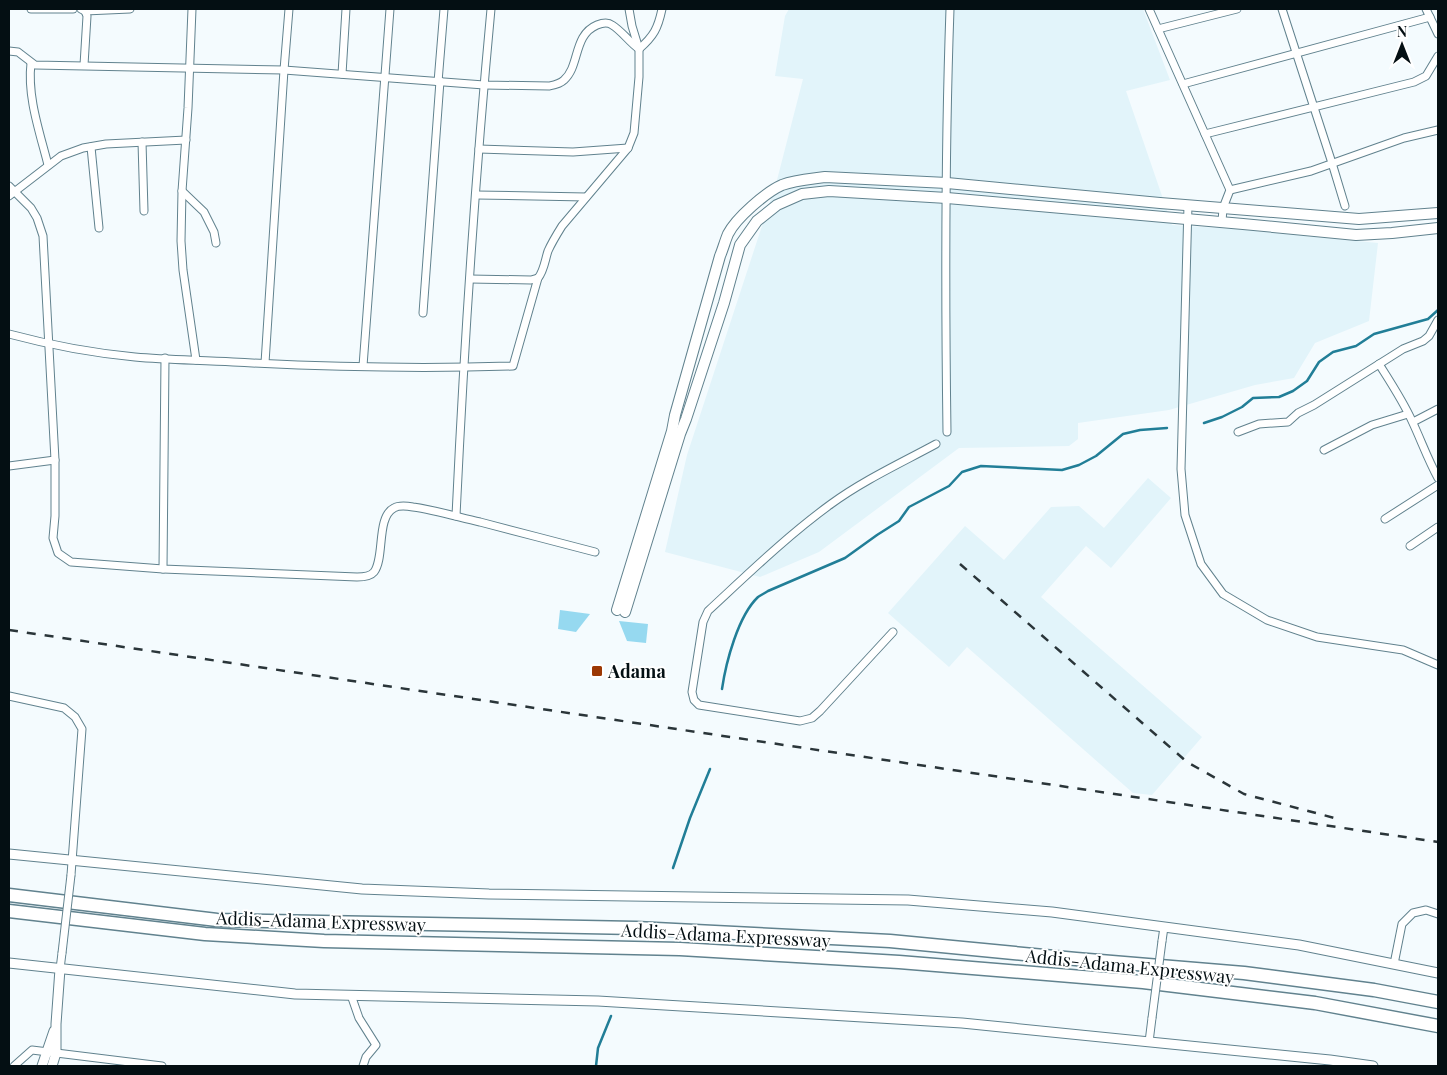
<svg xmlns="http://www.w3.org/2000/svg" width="1447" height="1075" viewBox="0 0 1447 1075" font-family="'Playfair Display',serif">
  <rect width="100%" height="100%" fill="#f4fbfe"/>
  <g fill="#e2f4fa">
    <polygon points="789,9 1143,9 1170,80 1126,91 1172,225 1235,229 1378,243 1369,321 1315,343 1294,378 1255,385 1169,410 1078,423 1078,439 1069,446 959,448 819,552 760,577 665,552 687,455 777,180 803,79 775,76 785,16"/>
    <polygon points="1148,478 1171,498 1111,568 1086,546 1041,597 1202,737 1152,795 1133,793 967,647 949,667 888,613 965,526 1004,560 1051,507 1079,506 1104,528"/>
  </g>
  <g fill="#96d9f0">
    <polygon points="560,610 590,614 576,632 558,629"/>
    <polygon points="619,621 648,624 646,643 627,641"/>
  </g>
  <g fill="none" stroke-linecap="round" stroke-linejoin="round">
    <g stroke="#217e97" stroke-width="2.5">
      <polyline points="1204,423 1222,417 1242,407 1253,398 1279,397 1293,391 1307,381 1319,362 1333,352 1356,346 1374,334 1428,319 1438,310"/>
      <path d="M722,689c4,-27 16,-73 36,-92 3,-2 7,-4 10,-6l77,-33 32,-23 22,-14 10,-14 40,-21 13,-14 19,-6 81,4 17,-5 17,-9 27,-22 17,-4 27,-2"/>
      <polyline points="673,868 690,818 710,769"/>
      <polyline points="596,1066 598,1048 611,1016"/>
    </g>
    <g stroke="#61828e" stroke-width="9">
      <g id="minor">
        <polyline points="31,9 73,9"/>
        <polyline points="81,9 85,11 130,9"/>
        <polyline points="192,9 188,108 182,191 181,241 183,270 196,360"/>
        <polyline points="1149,9 1230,190 1223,208 1222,222"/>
        <polyline points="1282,9 1332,163 1345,206"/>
        <polyline points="1426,9 1438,34"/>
        <polyline points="1158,29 1237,9"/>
        <path d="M9,51l9,1 17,13 249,5 200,15 65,1c5,-1 11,-2 15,-6 16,-14 9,-45 33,-55 5,-2 11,-3 15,0 10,6 17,17 27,24 15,-13 19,-21 23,-40"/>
        <path d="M31,63c-4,34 9,70 17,102"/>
        <polyline points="84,65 87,16 85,11"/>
        <polyline points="342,74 346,9"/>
        <polyline points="438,82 444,9"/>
        <polyline points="1183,84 1430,17"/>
        <polyline points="1205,134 1414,82 1426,76 1438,56"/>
        <polyline points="142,142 144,211"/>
        <polyline points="91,147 99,228"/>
        <polyline points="479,149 573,152 628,148"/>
        <path d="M9,186l22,22 6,10 6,18 12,224v56l-2,22 5,15 13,9 92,7 194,8c5,0 13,0 17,-5 11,-14 2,-55 20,-64 5,-3 13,-2 19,-1 22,3 45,10 67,15 38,10 77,20 115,30"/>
        <polyline points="1230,190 1311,171 1404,138 1438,130"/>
        <polyline points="182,191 204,212 214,232 216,243"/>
        <polyline points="476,195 586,197"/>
        <polyline points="9,196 61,156 83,148 106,144 186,140"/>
        <polyline points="1188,205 1181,469 1185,515 1201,564 1223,594 1267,620 1317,637 1403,650 1438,665"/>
        <polyline points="470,279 531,280 538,278"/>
        <polyline points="423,313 440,81"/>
        <path d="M9,334c41,11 84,19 126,23 33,3 66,3 98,5 93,5 187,7 280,4l25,-88c6,-7 7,-18 10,-27 4,-9 9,-17 14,-25l66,-78 6,-15 5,-56v-28l-7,-23 -3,-17"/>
        <polyline points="265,363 284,70 289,9"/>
        <path d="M1379,364c12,19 24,37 33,57 9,19 16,39 26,57"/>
        <polyline points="363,366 390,9"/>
        <polyline points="1413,422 1438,409"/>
        <path d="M947,432c-2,-141 -2,-282 3,-423"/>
        <polyline points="1238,432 1259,424 1288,422 1298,413 1314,405 1403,349 1423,341 1429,336 1438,320"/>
        <polyline points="1324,450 1372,425 1408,414"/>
        <polyline points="9,466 55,460"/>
        <path d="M456,516c8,-169 19,-338 35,-507"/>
        <polyline points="1385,519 1438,485"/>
        <polyline points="1410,546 1438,527"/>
        <polyline points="163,569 165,358"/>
        <path d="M893,632l-73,79 -8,7 -12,3 -101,-16 -5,-5 -2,-8 11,-70 5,-11c40,-37 79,-75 123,-107 33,-24 70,-41 105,-60"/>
        <polyline points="9,696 64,708 75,717 82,729 71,875"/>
        <polyline points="1162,941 1164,927"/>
        <polyline points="1394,964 1402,924 1413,913 1426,910 1438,914"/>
        <polyline points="60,969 62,953"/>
        <polyline points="351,995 359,1018 376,1045 366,1057 363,1066"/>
        <polyline points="1149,1042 1152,1018"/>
        <polyline points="14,1066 32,1050 162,1066"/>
      </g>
    </g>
    <g stroke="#61828e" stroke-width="11">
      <g id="tertiary">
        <polyline points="9,854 362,889 489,894 908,900 1052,912 1299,945 1438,973"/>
        <polyline points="9,963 295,994 598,1001 962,1023 1330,1060 1373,1066"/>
        <polyline points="42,1066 54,1031"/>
        <polyline points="52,1066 56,1053 56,1024 60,969"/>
      </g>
    </g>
    <g stroke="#61828e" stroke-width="12">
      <g id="secondary">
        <path d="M617,610l55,-179 3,-16 45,-159c3,-7 5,-15 8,-22 8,-16 38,-42 54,-49 13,-5 29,-6 43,-8l122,6 213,20 199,16 79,-6"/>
        <polyline points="625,612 680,434 686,419 724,303 740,245 757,221 777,205 802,194 829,191 947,198 1243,224 1356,235 1392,233 1438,228"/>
      </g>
    </g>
    <g stroke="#61828e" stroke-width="15">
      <g id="motorway">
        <polyline points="9,895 217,920 636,928 890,941 1076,959 1244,973 1374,990 1438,1002"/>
        <polyline points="9,911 205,934 324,941 680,949 899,962 1143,982 1315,1003 1438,1026"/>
      </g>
    </g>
    <use href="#minor" stroke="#fff" stroke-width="7"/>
    <use href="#tertiary" stroke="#fff" stroke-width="9"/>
    <use href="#secondary" stroke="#fff" stroke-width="10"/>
    <use href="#motorway" stroke="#fff" stroke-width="12"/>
    <g stroke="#2a3539" stroke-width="2.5" stroke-dasharray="9 9" stroke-linecap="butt">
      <polyline points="960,564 1187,762 1244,794 1342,820"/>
      <polyline points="9,630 1438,842"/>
    </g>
    <g stroke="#61828e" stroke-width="9" stroke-linecap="butt">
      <g id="minor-bridge">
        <polyline points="62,953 71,875"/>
        <polyline points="1152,1018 1162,941"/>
      </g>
    </g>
    <use href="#minor-bridge" stroke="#fff" stroke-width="7"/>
  </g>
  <rect fill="#9c3804" stroke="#fff" stroke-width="2" x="591" y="665" width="12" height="12" rx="2.5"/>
  <g text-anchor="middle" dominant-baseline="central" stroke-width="4" stroke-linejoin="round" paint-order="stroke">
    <g font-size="18" font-weight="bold" fill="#040f13" stroke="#fff" text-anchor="start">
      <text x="608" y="671">Adama</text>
    </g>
    <g font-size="18" fill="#040f13" stroke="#fff">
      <text transform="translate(321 921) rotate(2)">Addis-Adama Expressway</text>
      <text transform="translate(726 935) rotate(3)">Addis-Adama Expressway</text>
      <text transform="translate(1130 966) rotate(6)">Addis-Adama Expressway</text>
    </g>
  </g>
  <rect width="1447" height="1075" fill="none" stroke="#040f13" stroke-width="20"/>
  <g transform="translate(1402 45)" stroke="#ffffff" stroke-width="4" paint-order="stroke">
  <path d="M0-4L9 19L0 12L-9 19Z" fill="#040f13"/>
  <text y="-8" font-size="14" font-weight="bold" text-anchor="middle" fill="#040f13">N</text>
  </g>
</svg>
